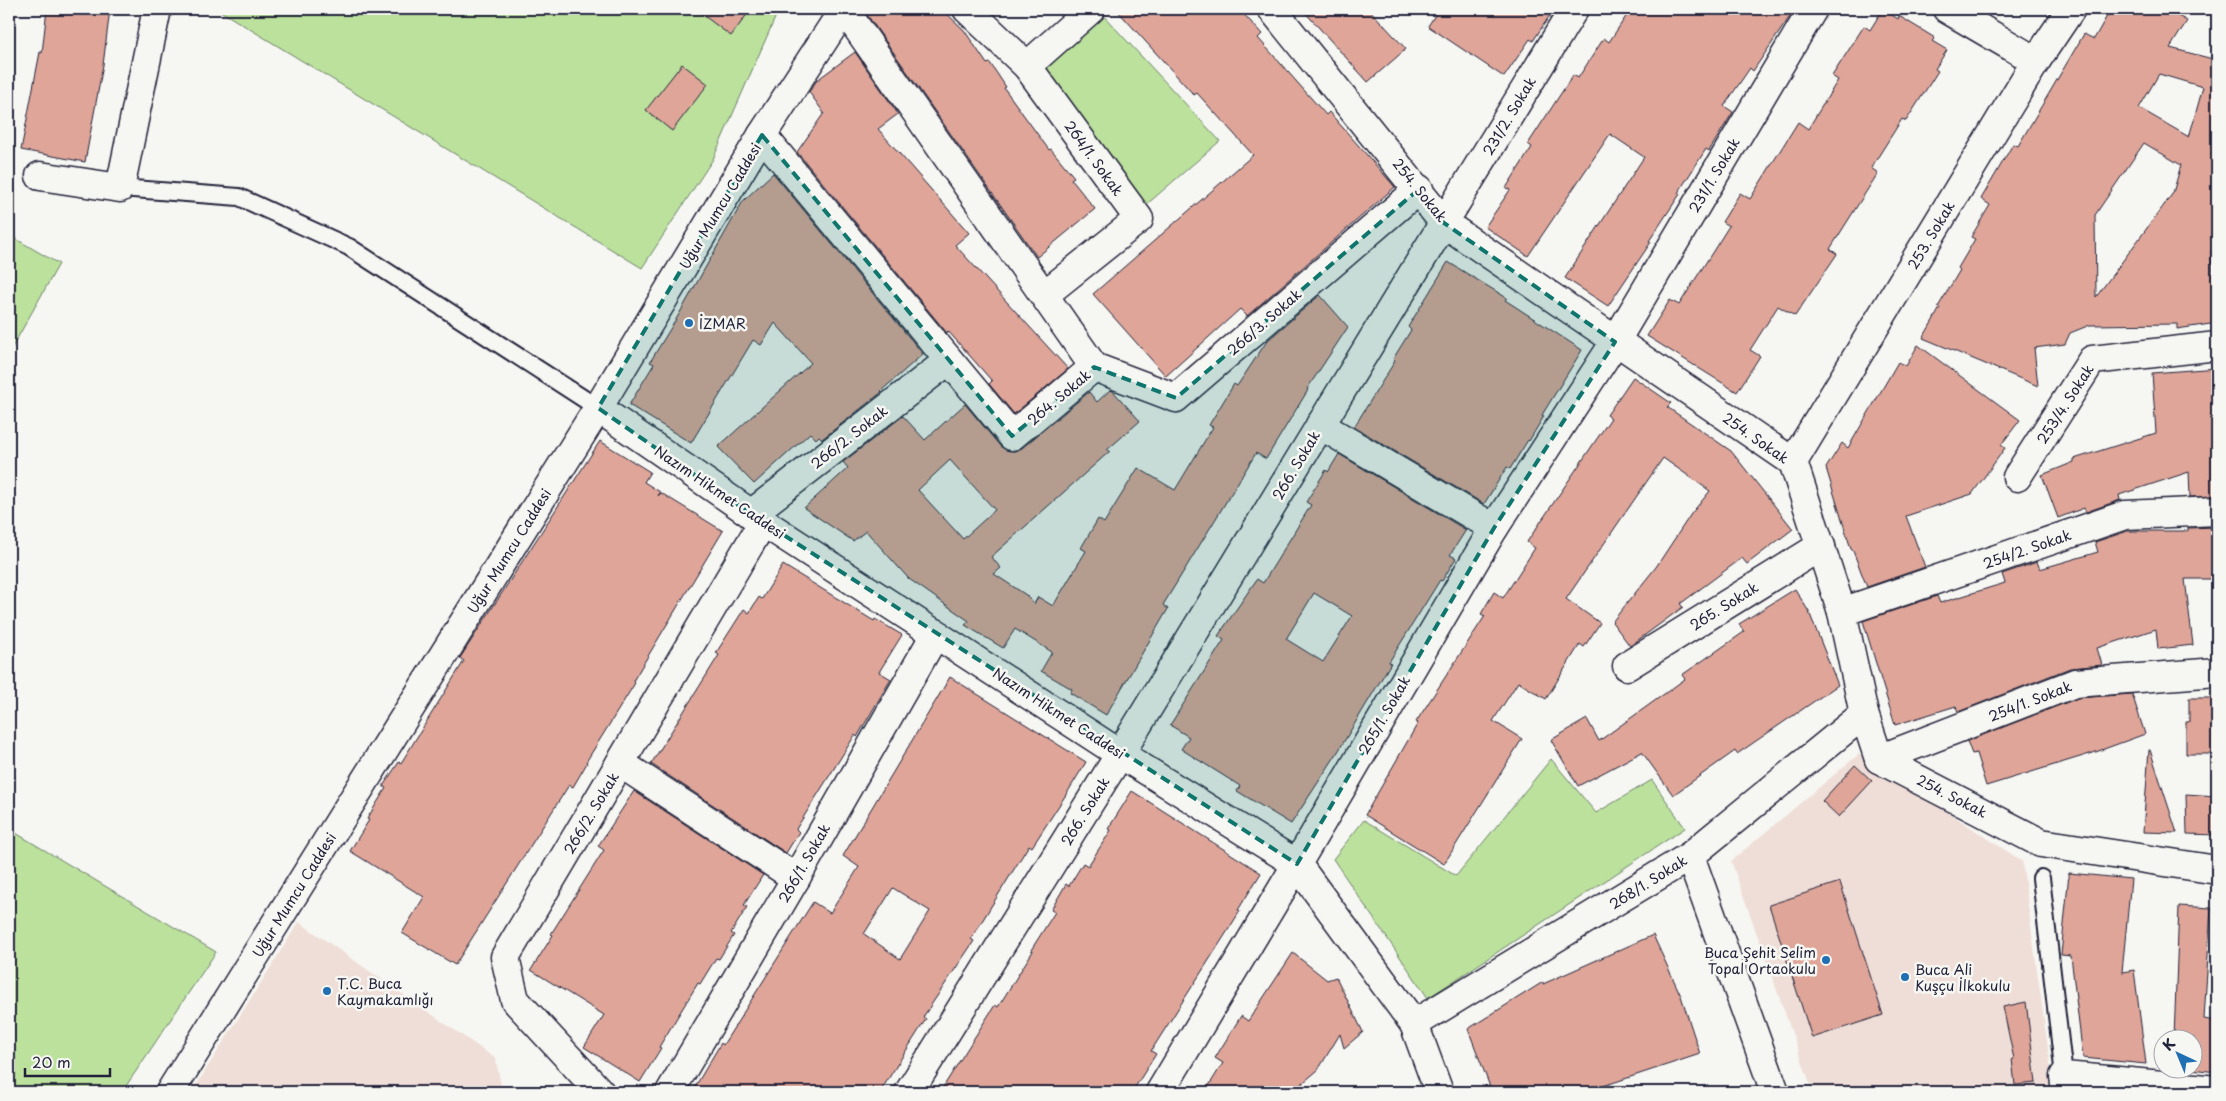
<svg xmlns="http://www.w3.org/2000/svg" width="2226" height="1101" viewBox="0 0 2226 1101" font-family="'Playpen Sans',sans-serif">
  <rect width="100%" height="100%" fill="#f6f6f2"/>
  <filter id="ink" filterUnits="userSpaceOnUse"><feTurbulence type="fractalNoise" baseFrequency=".02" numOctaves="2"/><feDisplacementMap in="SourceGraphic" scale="10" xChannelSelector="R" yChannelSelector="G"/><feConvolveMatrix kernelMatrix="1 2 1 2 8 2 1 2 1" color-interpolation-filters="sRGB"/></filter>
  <g filter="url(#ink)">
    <g fill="#efded7">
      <polygon points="1859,754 2022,861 2054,1092 1813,1092 1731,861"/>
      <polygon points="299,922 496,1059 502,1092 192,1092"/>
    </g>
    <g fill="#bbe19c" stroke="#6e826c">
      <polygon points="217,9 779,9 713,159 642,268"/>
      <polygon points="1101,13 1220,141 1139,211 1038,69"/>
      <polygon points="9,235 59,264 9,353"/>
      <polygon points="1551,759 1596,813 1652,780 1685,828 1428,998 1333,859 1364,820 1456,876"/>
      <polygon points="9,829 216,952 122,1092 9,1092"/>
    </g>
    <g fill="#dea598" stroke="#22223b" fill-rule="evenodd">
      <polygon points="47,9 110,9 103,65 85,162 21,150 40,52 42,53"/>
      <polygon points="695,9 751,9 731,36"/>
      <polygon points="863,9 942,9 964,30 987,64 990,63 1006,87 1004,88 1049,150 1051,149 1074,177 1071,179 1095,209 1037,257"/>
      <polygon points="1116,9 1239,9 1262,34 1258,38 1326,115 1329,112 1395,187 1247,316 1240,309 1166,376 1093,294 1253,155 1197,93 1194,95"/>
      <polygon points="1302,9 1369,9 1406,49 1368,82"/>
      <polygon points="1439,9 1554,9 1533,41 1530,39 1504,77 1428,26"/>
      <polygon points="1631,9 1795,9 1753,71 1750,68 1724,106 1733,112 1709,151 1706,149 1678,193 1680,194 1649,241 1651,242 1608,306 1565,278 1644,157 1610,134 1528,256 1485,227 1510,190 1506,188 1532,147 1528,144 1573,75 1578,78 1604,38 1609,42"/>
      <polygon points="1883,9 1898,19 1899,16 1935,38 1932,41 1947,50 1935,69 1938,71 1906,121 1902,119 1871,168 1878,173 1830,249 1837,254 1795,316 1778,306 1750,350 1760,356 1737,392 1647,336 1670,300 1679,305 1729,226 1722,222 1740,193 1750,199 1798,122 1808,129 1838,80 1832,76 1864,26 1870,30"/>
      <path d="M2111,9h55l21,12 -17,27 47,12v169l-6,23 4,42h2v29l-40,6v-5l-87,1 -20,8 -5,11 -31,4 4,38 -115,-48 17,-30 -2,-1 22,-37 -2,-2 17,-29 -4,-2 19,-32 -9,-6 17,-29 15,-26 5,2 66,-112 10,5zM2159,74l44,13 -14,50 -50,-29zM2144,143l37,22 -8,28 -77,104 -1,-82z"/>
      <polygon points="855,52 898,114 878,129 969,233 955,245 1068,369 1014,414 989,384 992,381 948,331 947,333 797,152 824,113 809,92 817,80"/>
      <polygon points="682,64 708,84 672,131 646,110"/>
      <polygon points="773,173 923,354 881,391 882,392 822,439 819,436 816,439 810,433 754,484 718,447 811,363 775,323 761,345 753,340 691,443 629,405 654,364 650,362 678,316 743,201"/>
      <polygon points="1448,262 1507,298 1505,300 1582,350 1542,415 1544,416 1529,441 1528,440 1510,469 1507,467 1484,504 1354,427 1395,361 1393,359 1411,330 1408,327"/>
      <path d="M1320,295l28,32 -41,62 1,1 -42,69 -10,-6 -93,152 5,4 -62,106 -36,-22 2,-4 -31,-18 11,-19 -37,-23 -12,19 -38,-23 4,-4 -60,-42 -43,-48 -13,10 -49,-33 44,-40 -5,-6 60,-46 22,24 40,-36 35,42 6,4 8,1 8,-3 67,-56 8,10 13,-12 3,1 27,30 -33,29 3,1 -119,106 10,11 -7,6 32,21 8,9 4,-7 15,9 33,-55 -5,-3 17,-29 6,4 34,-55 37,22 38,-63 -4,-2 25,-41 3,2 30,-45zM950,460l45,50 -32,29 -45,-49z"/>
      <polygon points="1918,345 2020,420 2001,445 2005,448 1972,494 1906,516 1925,567 1867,587 1853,551 1851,549 1826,468 1842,443 1848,448 1898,362 1906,366"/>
      <polygon points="2217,368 2217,496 2190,497 2189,472 2119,495 2120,500 2086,512 2084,508 2058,518 2042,475 2074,462 2074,459 2156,433 2152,373"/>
      <polygon points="1633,377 1671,403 1667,407 1731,451 1793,529 1747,564 1742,558 1680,604 1683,607 1630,646 1612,622 1656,567 1691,514 1710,491 1663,458 1566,599 1600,623 1584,647 1580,644 1546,699 1518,682 1493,721 1522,739 1444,864 1365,815 1418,723 1416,722 1485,616 1481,614 1494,592 1503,598 1535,548 1527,542 1611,418 1607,415"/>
      <polygon points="600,441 650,472 644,482 660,492 658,496 661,493 723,531 633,681 635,683 586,762 587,763 573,787 569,785 455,965 402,933 424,897 350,851 369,820 367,819 386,788 383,786 399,762 401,763 464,661 460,658"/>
      <path d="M1339,454l127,76 -16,25 6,3 -14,23 -2,-1 -51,82 2,1 -55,92 -45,69 -54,-33 3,-5 -59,-37 8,-12 -19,-12 54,-85 -6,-4 39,-57 6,4 48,-78 -5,-3 20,-32 2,2zM1314,593l38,23 -29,46 -37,-23z"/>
      <polygon points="2217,527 2217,579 2185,579 2193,645 2158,649 2156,629 2097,648 2102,665 2070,668 1958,712 1956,706 1895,725 1863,621 1937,596 1940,603 2005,583 2002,574 2037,562 2040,569 2098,552 2095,542 2128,531 2188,531 2188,528"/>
      <polygon points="783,565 874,621 875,619 902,635 879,672 891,679 857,737 855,735 796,829 799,832 786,853 651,764 719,655 716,653 744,609 749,613 759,597 762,599"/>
      <polygon points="1795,589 1809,612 1838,685 1737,754 1735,751 1673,795 1642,752 1578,786 1551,740 1587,719 1599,741 1685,679 1682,675 1744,632 1739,624"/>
      <path d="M950,677l136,85 -17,28 -37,57 -3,-2 -58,94 3,2 -51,76 3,2 -46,73h-188l29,-49 2,2 90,-143 17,11 29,-46 -16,-11zM893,888l37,23 -30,48 -36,-25z"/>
      <polygon points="2132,694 2145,734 2093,753 1986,786 1976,753 1972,754 1967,741 2078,698"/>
      <polygon points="2189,698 2217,698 2217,754 2186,754 2186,722 2189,722"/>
      <polygon points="2149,750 2150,750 2177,833 2143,832"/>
      <polygon points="1855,765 1872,781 1839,817 1822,801"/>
      <polygon points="634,791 763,875 744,905 747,907 731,933 734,935 719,959 716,958 700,984 698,983 659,1047 661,1048 640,1082 584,1047 604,1015 531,970 553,935 551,934 604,850 598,846"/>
      <polygon points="1132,791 1261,873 1238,910 1240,911 1225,935 1151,1051 1156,1054 1132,1092 940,1092 995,1005 998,1007 1033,951 1031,950 1055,912 1051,910 1066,884 1069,886 1083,863 1088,866 1111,830 1108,829"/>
      <polygon points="2186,794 2217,796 2217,835 2187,834"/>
      <polygon points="2069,873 2131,879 2122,972 2134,970 2146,1064 2083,1058 2071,956 2061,955"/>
      <polygon points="1840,882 1883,1015 1812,1038 1769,905"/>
      <polygon points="2179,906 2211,908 2204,1019 2217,1021 2217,1072 2182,1068 2194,1068 2194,1038 2174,1038"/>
      <polygon points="1653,935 1681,996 1700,1054 1585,1092 1492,1092 1468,1029 1543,982 1543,984"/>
      <polygon points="1293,953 1327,980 1336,977 1363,1032 1344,1048 1340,1034 1318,1070 1292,1092 1205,1092 1223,1063 1215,1058 1241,1016 1248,1021"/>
      <polygon points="2026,1002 2036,1083 2015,1085 2012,1059 2014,1059 2003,1007"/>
    </g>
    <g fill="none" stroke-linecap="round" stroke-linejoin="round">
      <g stroke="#22223b" stroke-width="20">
        <g id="lane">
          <polyline points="120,188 239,197 349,247 598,408"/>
          <polyline points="2041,878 2064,1076"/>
        </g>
      </g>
      <g stroke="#22223b" stroke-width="31">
        <g id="street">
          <polyline points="844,9 1094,367"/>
          <polyline points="967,9 1027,66 1139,219 1044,295"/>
          <polyline points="1947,9 2036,61"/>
          <polyline points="1027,66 1091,9"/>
          <polyline points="762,135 1012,436 1094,367"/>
          <polyline points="40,176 120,188 157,9"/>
          <polyline points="1094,367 1176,398 1419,189"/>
          <polyline points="1320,425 1494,528"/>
          <polyline points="1793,462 2036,61 2071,9"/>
          <polyline points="2017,477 2092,360 2217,346"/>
          <polyline points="751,514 948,361"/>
          <polyline points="1842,612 2125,515 2217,511"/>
          <polyline points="1627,666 1821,546"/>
          <polyline points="1879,759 2075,683 2217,672"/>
          <polyline points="620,763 796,878"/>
          <polyline points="1690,856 1775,1092"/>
          <polyline points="600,1092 515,1000 505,957 763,522"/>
          <polyline points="670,1092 796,878 936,633"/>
          <polyline points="909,1092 1120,754 1574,9"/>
          <polyline points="1160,1092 1297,864 1494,528 1615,342 1813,9"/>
          <polyline points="2066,1092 2064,1076 2217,1090"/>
        </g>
      </g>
      <g stroke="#22223b" stroke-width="31">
        <g id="secondary">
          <polyline points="1272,9 1444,223 1793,462 1842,612 1864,714 1879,759 2041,843 2217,870"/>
          <polyline points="598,408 763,522 1120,754 1297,864 1414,1024 1439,1092"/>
          <polyline points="1414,1024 1690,856 1864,714"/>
          <polyline points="170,1092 598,408 762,135 844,9"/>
        </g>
      </g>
      <use href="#lane" stroke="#f6f6f2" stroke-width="16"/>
      <use href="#street" stroke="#f6f6f2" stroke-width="28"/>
      <use href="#secondary" stroke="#f6f6f2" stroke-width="28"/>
    </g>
  </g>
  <path fill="#0f766e" fill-opacity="0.2" stroke="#0f766e" stroke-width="4" stroke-dasharray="10 6" stroke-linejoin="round" d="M762,135l250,301 82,-69 82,31 243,-209 25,34 171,119 -121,186 -197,336 -546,-350 -153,-106z"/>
  <g fill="#1f6fb2" stroke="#f6f6f2" stroke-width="2">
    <circle cx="689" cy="323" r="5"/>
    <circle cx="1826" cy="960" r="5"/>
    <circle cx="1905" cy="977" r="5"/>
    <circle cx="327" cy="991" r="5"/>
  </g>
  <g text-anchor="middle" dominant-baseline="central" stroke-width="5" stroke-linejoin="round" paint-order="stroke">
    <g font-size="14" fill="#22223b" stroke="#f6f6f2">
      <text transform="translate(1509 116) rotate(-59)">231/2. Sokak</text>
      <text transform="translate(1094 158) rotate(54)">264/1. Sokak</text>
      <text transform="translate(1714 175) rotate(-59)">231/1. Sokak</text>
      <text transform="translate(1420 190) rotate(51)">254. Sokak</text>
      <text transform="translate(720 206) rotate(-59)">Uğur Mumcu Caddesi</text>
      <text transform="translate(1931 235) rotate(-59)">253. Sokak</text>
      <text transform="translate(1264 322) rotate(-41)">266/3. Sokak</text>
      <text transform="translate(1059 397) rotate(-40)">264. Sokak</text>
      <text transform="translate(2065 404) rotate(-57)">253/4. Sokak</text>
      <text transform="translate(849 437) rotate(-38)">266/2. Sokak</text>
      <text transform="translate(1756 438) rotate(35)">254. Sokak</text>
      <text transform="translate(1296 465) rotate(-59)">266. Sokak</text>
      <text transform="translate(720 492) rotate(34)">Nazım Hikmet Caddesi</text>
      <text transform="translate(2027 549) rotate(-19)">254/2. Sokak</text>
      <text transform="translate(509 551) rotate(-58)">Uğur Mumcu Caddesi</text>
      <text transform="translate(1724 606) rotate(-32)">265. Sokak</text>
      <text transform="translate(2030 701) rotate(-21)">254/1. Sokak</text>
      <text transform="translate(1059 713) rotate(33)">Nazım Hikmet Caddesi</text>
      <text transform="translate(1384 715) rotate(-60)">265/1. Sokak</text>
      <text transform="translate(1952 796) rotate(27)">254. Sokak</text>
      <text transform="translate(1085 811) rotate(-58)">266. Sokak</text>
      <text transform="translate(591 813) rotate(-59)">266/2. Sokak</text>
      <text transform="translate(804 863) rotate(-60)">266/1. Sokak</text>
      <text transform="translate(1648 882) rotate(-32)">268/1. Sokak</text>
      <text transform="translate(294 895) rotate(-58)">Uğur Mumcu Caddesi</text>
    </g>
    <g font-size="14" fill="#22223b" stroke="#f6f6f2" text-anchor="start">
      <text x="699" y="323">İZMAR</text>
      <text x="1816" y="952" text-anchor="end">Buca Şehit Selim<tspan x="1816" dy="16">Topal Ortaokulu</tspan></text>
      <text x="1915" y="969">Buca Ali<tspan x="1915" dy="16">Kuşçu İlkokulu</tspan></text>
      <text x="337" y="983">T.C. Buca<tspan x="337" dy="16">Kaymakamlığı</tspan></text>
    </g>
  </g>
  <rect width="2226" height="1101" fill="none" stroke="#f6f6f2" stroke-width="30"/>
  <rect x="15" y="15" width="2196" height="1071" fill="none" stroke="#22223b" stroke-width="2" filter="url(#ink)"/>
  <g transform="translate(2178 1054) rotate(316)"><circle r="24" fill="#f6f6f2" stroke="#a1a1a9"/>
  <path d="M0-4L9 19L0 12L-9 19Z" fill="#1f6fb2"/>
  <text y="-8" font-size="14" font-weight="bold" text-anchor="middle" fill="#22223b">K</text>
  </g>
  <path d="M25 1068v8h85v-8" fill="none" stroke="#22223b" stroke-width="2.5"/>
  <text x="32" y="1068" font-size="15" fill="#22223b" stroke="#f6f6f2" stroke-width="4" paint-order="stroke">20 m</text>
</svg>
